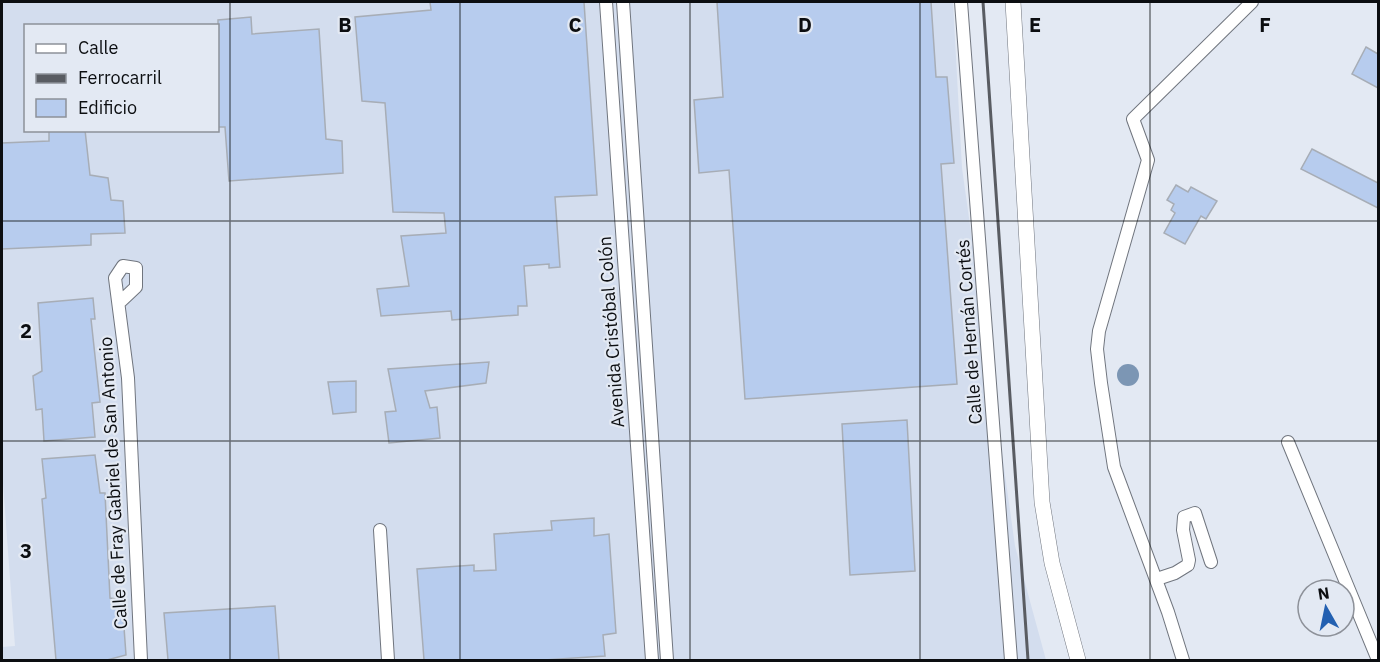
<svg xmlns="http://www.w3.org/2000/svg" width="1380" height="662" viewBox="0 0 1380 662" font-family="'IBM Plex Sans',sans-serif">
  <rect width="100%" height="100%" fill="#e3e9f3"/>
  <path fill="#d3ddee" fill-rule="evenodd" d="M2,2h951l9,166 53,378 31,114h-1044v-13l13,-1 -13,-176zM26,26h192v104h-192z"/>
  <circle fill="#7c96b4" cx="1128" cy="375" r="11"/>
  <g fill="#b7ccee" stroke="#a7adb6" stroke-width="1.5">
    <polygon points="430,2 584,2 597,195 555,197 560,267 549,268 549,264 524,266 527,306 518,306 518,315 452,320 451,311 381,316 377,289 409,286 401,236 446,233 444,213 393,212 385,103 362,101 355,17 431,10"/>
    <polygon points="717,2 931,2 936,77 947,77 954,163 941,164 957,384 745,399 729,170 699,173 694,100 723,97"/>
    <polygon points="251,17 252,34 319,29 326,139 342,141 343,173 229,181 225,127 218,127 218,20"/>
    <polygon points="1366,47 1378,54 1378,88 1352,74"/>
    <polygon points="49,130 85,130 90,175 108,178 111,200 123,201 125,233 91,234 91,245 2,249 2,143 49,141"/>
    <polygon points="1312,149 1378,183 1378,208 1301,169"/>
    <polygon points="1176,185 1188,192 1191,187 1217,201 1206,219 1201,216 1185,244 1164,233 1175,213 1171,210 1174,204 1167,200"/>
    <polygon points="93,298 95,319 91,319 100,402 92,403 95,437 44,441 42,409 36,410 33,376 42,371 38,303"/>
    <polygon points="489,362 486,383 425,391 430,408 437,407 440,438 389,443 385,412 396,411 388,369"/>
    <polygon points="356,381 356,412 333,414 328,382"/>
    <polygon points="907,420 915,571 850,575 842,424"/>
    <polygon points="95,455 100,493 105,493 110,598 122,600 126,655 107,660 56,660 42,499 46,498 42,459"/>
    <polygon points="594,518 594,536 609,534 616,633 603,635 605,656 544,660 424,660 417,569 474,565 474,571 496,570 494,534 552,530 551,521"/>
    <polygon points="275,606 279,660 168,660 164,613"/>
  </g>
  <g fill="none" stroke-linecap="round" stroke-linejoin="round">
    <g stroke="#70757e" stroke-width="14">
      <g id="minor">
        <polyline points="606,2 652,660"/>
        <polyline points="623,2 667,660"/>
        <polyline points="961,2 1011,660"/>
        <polyline points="119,303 136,287 136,268 123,266 115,278 128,378 141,660"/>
        <polyline points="1288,442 1378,660"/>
        <polyline points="380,530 388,660"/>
        <polyline points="1157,579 1175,573 1188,565 1189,560 1183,530 1184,517 1195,513 1211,562"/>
        <polyline points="1183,660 1168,612 1114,467 1101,383 1097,349 1099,331 1148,160 1133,119 1252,2"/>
      </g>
    </g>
    <g stroke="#70757e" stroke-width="16">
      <polyline id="major" points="1013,2 1042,502 1052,563 1078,660"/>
    </g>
    <use href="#minor" stroke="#fff" stroke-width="12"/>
    <use href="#major" stroke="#fff" stroke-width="15"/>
    <polyline stroke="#595c62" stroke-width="3" points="983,2 1028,660"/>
  </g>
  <path fill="none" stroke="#0c0e11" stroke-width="1.5" stroke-opacity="0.55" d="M230,2v658M460,2v658M690,2v658M920,2v658M1150,2v658M2,221h1376M2,441h1376"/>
  <g text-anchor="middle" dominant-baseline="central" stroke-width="4.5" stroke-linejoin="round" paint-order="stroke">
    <g font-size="18" fill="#0c0e11" stroke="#e3e9f3">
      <text transform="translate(611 332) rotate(-94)">Avenida Cristóbal Colón</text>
      <text transform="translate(969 332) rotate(-94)">Calle de Hernán Cortés</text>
      <text transform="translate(113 483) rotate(-93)">Calle de Fray Gabriel de San Antonio</text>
    </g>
  </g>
  <g font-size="20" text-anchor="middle" font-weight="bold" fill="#0c0e11" stroke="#e3e9f3" stroke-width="4.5" stroke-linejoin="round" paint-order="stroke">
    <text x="345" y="32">B</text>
    <text x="575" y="32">C</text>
    <text x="805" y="32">D</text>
    <text x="1035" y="32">E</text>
    <text x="1265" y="32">F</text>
    <text x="26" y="338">2</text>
    <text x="26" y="558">3</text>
  </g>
  <rect width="1380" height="662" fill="none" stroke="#0c0e11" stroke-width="6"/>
  <rect x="24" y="24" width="195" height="108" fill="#e3e9f3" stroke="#8d9199" stroke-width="1.5"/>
  <rect x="36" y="44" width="30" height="9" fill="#ffffff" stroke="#8d9199" stroke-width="1.5"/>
  <text x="78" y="54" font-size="18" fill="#0c0e11">Calle</text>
  <rect x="36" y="74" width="30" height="9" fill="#595c62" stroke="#8d9199" stroke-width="1.5"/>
  <text x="78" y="84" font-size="18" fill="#0c0e11">Ferrocarril</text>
  <rect x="36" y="99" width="30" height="18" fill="#b7ccee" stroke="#8d9199" stroke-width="1.5"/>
  <text x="78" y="114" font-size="18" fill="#0c0e11">Edificio</text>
  <g transform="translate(1326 608) rotate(351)"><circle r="28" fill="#e3e9f3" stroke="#8d9199" stroke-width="1.5"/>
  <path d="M0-4.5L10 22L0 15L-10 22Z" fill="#2360b1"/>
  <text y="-9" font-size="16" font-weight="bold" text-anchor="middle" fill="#0c0e11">N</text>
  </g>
</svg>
